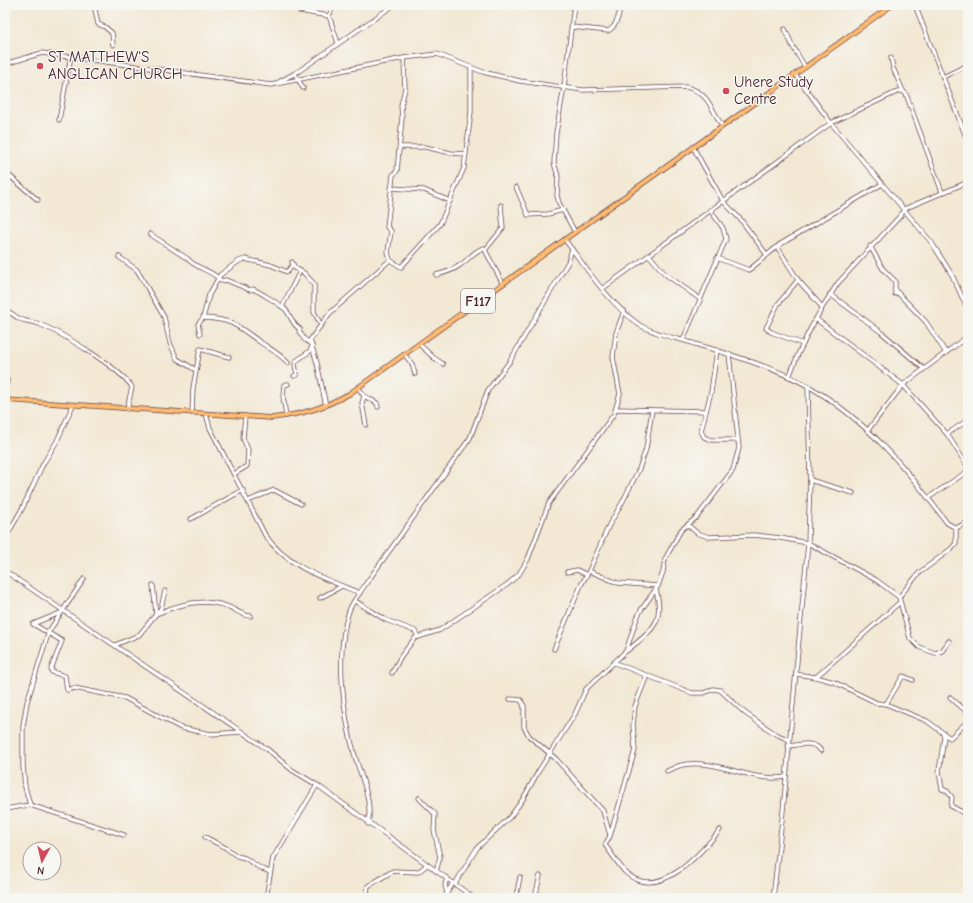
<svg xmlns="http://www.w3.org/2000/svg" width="973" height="903" viewBox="0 0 973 903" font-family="'Comic Neue',sans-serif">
  <rect width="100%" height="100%" fill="#f6f6f2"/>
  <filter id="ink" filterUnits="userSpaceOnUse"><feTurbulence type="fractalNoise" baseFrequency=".025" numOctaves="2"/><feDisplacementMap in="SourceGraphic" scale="8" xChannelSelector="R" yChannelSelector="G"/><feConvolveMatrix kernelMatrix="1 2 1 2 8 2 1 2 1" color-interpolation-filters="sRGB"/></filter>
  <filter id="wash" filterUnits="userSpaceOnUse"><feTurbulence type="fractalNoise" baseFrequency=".012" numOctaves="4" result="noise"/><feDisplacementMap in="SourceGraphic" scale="16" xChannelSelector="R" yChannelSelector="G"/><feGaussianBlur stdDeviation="0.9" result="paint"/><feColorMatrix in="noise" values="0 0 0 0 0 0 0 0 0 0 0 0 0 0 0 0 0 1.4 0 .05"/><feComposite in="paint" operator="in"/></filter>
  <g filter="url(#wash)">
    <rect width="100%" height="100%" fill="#f2e8d3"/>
  </g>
  <g filter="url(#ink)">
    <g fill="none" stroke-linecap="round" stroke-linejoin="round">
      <g stroke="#633d44" stroke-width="5">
        <g id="minor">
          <polyline points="94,5 98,24 105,27 112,33 113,45"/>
          <polyline points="296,5 299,11 329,16 338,43"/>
          <polyline points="574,5 564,87 556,133 554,163 558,176 557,196 559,203 575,232"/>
          <polyline points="915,5 968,142"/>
          <polyline points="329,16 334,5"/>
          <path d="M572,27l36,4c9,-4 11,-17 13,-26"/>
          <polyline points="785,29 792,45 805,67"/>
          <polyline points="404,58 405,89 401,105 402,118 397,171 393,175 387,227 391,231 388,252 390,260 401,267 440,224 464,168 471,112 471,68"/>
          <polyline points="891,58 893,68 903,91"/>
          <path d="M5,64l37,-11 229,32 133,-27 33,-4 46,18 37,9 63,9 103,-3c22,5 25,21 36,39"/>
          <polyline points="295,74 303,88"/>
          <polyline points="795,74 831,123 932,243 952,275 968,310"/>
          <polyline points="943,77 968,65"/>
          <polyline points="277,83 299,71 394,5"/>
          <polyline points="59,120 71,56"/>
          <polyline points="400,147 425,147 451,153 466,154"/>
          <polyline points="693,147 723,201 741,220 767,255"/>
          <polyline points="5,172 38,200"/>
          <polyline points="516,187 528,215 548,214 563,210"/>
          <polyline points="391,188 424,190 450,201"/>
          <path d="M150,234l38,25c8,10 25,11 33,22l5,-1 24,10 3,-1c7,3 26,15 32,20 6,6 7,16 15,20l-1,2 5,8 7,5"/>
          <path d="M565,240c22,29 43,62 73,84 15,10 39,14 57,20 35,10 81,24 113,42 58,33 100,84 139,137l9,5 12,-6"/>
          <polyline points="870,246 883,269 895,281 895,294"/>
          <polyline points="486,249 503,228 501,205"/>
          <polyline points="649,255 665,274 700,299"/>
          <polyline points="119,257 137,270 164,317 170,343 177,359 196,370"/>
          <polyline points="717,258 749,270 778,246"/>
          <polyline points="292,262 295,268 304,273 314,284 314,312 321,325"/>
          <path d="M436,275c8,-2 17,-4 24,-10 9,-5 14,-15 24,-17l19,36"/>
          <polyline points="798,280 778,304 766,328 771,332 803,344"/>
          <polyline points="602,289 831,123 899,91 903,91 906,94 942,192"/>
          <polyline points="895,290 926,322 946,353"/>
          <polyline points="830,294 881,332 924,369"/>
          <polyline points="282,307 300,271"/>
          <polyline points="822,307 798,280 778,248 779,245 882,184"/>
          <path d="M5,311c7,1 8,4 13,7 6,4 14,3 21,6 21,8 81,44 93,63l-5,22"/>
          <path d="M203,318c30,1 34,8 57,24 10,7 19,11 28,21"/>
          <polyline points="816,319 903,385 947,434 968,467"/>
          <polyline points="200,334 198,324 203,318 209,295 220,275 239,261 245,259 271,265 287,272 293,265"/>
          <polyline points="683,340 726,239 723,228 710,210"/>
          <polyline points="419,344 434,358 443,364"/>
          <polyline points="717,350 711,392 701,431 704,437 711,440 737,440"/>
          <polyline points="404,354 412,364 415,374"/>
          <path d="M294,376l3,-1c0,-6 -4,-10 -1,-14l14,-10 2,-5"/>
          <path d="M789,377c12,-33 29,-65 49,-94l63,-68 3,-6 64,-27"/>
          <polyline points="358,387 364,396 362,403 366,425"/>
          <polyline points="5,391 7,380"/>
          <polyline points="364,396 377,403 378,407"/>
          <polyline points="326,406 317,363 310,340 330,313 390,260"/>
          <polyline points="616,409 706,411"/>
          <polyline points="652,410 646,449 639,469 622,503 609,525 589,571 618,583 658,586"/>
          <polyline points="192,413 193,388 200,349 229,357"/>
          <path d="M206,414l4,14 55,107c22,32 60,44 95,58"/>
          <polyline points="286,416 283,396 284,385 288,384"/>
          <polyline points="868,430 903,385 968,336"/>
          <polyline points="947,434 968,420"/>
          <polyline points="234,474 247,466 248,450 243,438 245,416"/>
          <polyline points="810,480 853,493"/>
          <polyline points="928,498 968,471"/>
          <polyline points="248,501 274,490 301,504"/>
          <polyline points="191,519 243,490"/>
          <polyline points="688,525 697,533 709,537 754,535 780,538 808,543 876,580 899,597 910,638 919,647 935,653 942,651 949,641"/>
          <polyline points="5,539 23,507 43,464 57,441 73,405"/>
          <polyline points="5,571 267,749 292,770 317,785 474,898"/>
          <polyline points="567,572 577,570 587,575"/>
          <polyline points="153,585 156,614"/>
          <polyline points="899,597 919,573 951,549 956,543 956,528"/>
          <polyline points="320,598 342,586"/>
          <polyline points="355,601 386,620 415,631 418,637"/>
          <polyline points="60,613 33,624 62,641 51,669 52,672 65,676 67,690 74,688 125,698 181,728 211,734 242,732"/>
          <path d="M156,614c24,-10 48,-17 73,-7 7,3 14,9 22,9"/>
          <polyline points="115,645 139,635 161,608 165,591"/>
          <polyline points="554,649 581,585 589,571"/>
          <path d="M628,650c24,-20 37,-27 28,-60"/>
          <polyline points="615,663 692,693 704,693 713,689 720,690 745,713 774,733 789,740"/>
          <polyline points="392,673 401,656 415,638 440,630 508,584 519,574 528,559 549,503 614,414 620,394 613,357 616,333 624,311"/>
          <polyline points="796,674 816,677 900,602"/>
          <path d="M647,675l-12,31 -2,19 2,25 -25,86 -5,9c7,9 13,19 20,27 33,31 75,-18 95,-42"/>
          <polyline points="816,677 834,682 877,703 886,704 927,721 950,738 968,721"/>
          <polyline points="950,697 968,713"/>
          <polyline points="510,699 521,700 524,706 524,727 529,736 556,759 603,811 610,835"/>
          <polyline points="886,704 903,676 913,680"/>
          <polyline points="943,734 944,737 939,772 942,789 947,791 952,797 951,806 962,812 968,819"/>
          <path d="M788,746c11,-1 27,-6 33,5"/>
          <path d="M667,771c5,-2 10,-5 15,-6 35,-7 69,18 103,12"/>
          <polyline points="419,798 435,814 434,830 440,857 436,871"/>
          <polyline points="30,805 124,835"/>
          <polyline points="5,809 30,805 25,787 23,766 23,726 27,702 49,631 84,579"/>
          <path d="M368,824c5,-22 -7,-47 -13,-68 -12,-41 -20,-104 -6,-145 3,-9 11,-18 16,-26l105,-147 18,-48 22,-29 58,-99 4,-13"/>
          <polyline points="205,837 226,848 237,856 245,858 260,868 270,872"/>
          <polyline points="967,849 968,849"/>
          <polyline points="540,876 536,893 541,896"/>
          <polyline points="447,878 445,885 447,893"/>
          <polyline points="455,884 477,848 510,817 523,799 538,772 575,714 586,689 626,651 637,618 641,610 658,586 663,572 665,559 681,530 697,517 733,470 739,448 729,354"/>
          <polyline points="266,898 273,858 317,785"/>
          <polyline points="366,898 368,886 393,871 418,872 427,865"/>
          <polyline points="444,898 453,883"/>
          <polyline points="516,898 520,877"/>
          <polyline points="541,898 541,896 572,896"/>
          <polyline points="773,898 783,811 808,543 810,480 808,386"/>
        </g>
      </g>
      <g stroke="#633d44" stroke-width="5.5">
        <path id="major" d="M5,400l267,18c31,-4 49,-9 77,-24l543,-389"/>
      </g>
      <use href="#minor" stroke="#fff" stroke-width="3.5"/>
      <use href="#major" stroke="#febb71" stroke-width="4"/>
    </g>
  </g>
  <g fill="#d1495b" stroke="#f6f6f2" stroke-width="1.5">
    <circle cx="40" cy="66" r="4"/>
    <circle cx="726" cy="91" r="4"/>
  </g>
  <g text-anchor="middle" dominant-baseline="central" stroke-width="3" stroke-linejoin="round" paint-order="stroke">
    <rect fill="#f6f6f2" stroke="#7e6067" stroke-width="1" x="461" y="289" width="34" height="24" rx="3"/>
    <g font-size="14" font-weight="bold" fill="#4a1f2b">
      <text x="478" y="301">F117</text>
    </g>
    <g font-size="15" fill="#4a1f2b" stroke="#f6f6f2" text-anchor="start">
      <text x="48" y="57">ST MATTHEW'S<tspan x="48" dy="17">ANGLICAN CHURCH</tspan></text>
      <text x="734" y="82">Uhere Study<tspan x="734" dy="17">Centre</tspan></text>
    </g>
  </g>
  <rect width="973" height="903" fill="none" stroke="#f6f6f2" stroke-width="20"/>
  <g transform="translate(42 861) rotate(188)"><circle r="19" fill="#f6f6f2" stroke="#b1a0a2"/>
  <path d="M0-3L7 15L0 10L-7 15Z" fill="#d1495b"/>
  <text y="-6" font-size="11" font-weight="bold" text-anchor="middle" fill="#4a1f2b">N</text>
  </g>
</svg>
